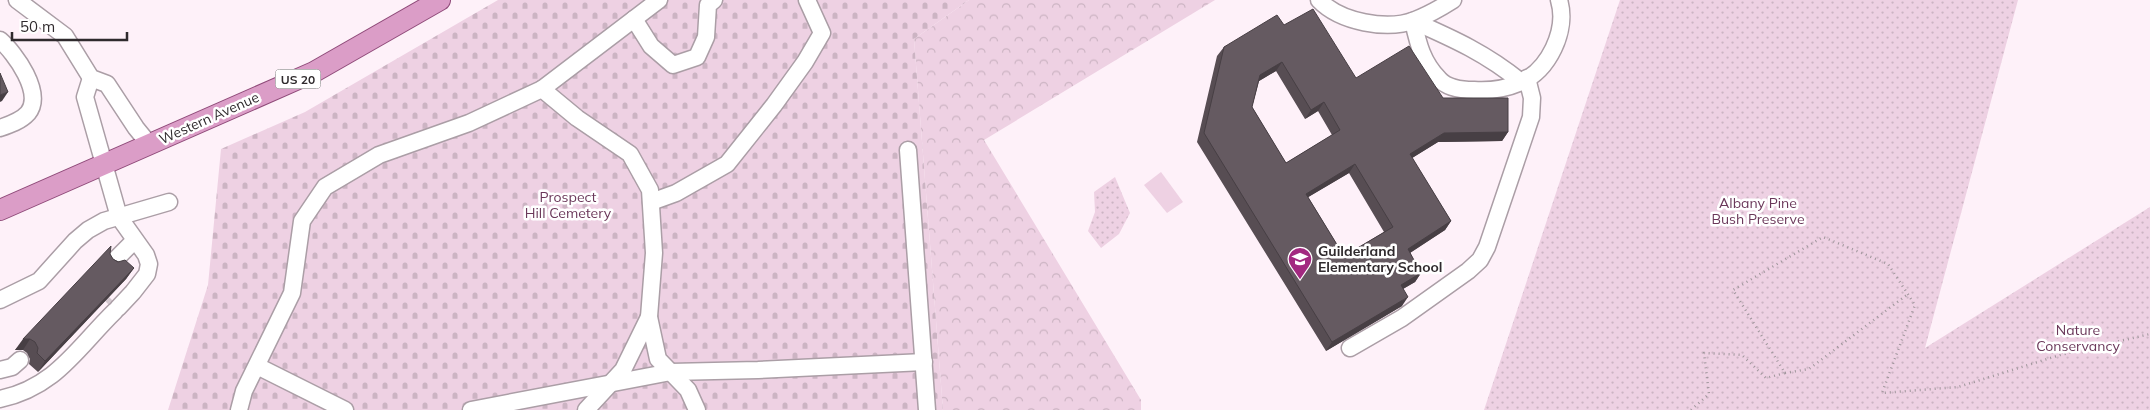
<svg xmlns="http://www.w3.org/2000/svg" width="2150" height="410" viewBox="0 0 2150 410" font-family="Mulish,sans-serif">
  <defs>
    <pattern id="forest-crowns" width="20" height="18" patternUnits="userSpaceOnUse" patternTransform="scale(1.25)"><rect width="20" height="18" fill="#eed1e3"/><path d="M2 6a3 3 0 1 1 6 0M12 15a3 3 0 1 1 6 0" fill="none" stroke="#ccb4c3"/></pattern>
    <pattern id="cemetery-stones" width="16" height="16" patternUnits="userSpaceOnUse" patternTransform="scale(1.25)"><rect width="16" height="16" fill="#eed1e3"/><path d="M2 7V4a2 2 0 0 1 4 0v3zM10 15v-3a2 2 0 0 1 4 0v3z" fill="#ccb4c3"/></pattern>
    <pattern id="park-dots" width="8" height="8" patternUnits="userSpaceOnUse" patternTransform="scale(1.25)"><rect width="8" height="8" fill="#eed1e3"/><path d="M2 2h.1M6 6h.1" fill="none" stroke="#ccb4c3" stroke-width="1.8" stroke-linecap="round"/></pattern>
  </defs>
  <rect width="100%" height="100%" fill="#fef1f9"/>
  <polygon fill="#eed1e3" points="1161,172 1183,202 1167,213 1144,185"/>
  <polygon fill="url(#forest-crowns)" points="969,0 1215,0 984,140 1141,400 1141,410 943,410 914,39"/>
  <polygon fill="url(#cemetery-stones)" points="498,0 969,0 914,39 943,410 168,410 208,285 221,149 305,112"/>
  <g fill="url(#park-dots)">
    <polygon points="1620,0 2018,0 1925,348 2150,207 2150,410 1484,410"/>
    <polygon points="1115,177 1130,213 1119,234 1101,248 1088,231 1095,212 1094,192"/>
  </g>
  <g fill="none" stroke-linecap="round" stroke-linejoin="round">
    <polyline stroke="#d5c9d0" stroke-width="16" stroke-dasharray="16 8" stroke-linecap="butt" points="109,305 113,301"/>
    <g stroke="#ab9ea6" stroke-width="19">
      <g id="minor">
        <polyline points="17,0 65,36 91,78 107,84 136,128 149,144"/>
        <path d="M1319,0c21,22 68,31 96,20 13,-5 27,-13 38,-20"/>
        <polyline points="634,19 651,46 673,65 697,57 706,37 708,5 714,0"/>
        <path d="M1413,21c5,22 9,41 26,58 8,9 24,11 35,11 16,1 31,-1 45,-7 30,-12 49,-53 40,-83"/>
        <path d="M1413,21c41,18 74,33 108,61"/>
        <path d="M0,40c15,13 44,53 28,73 -7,8 -19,12 -28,15"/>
        <polyline points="91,78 85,97 119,217 146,255 149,264 147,274 133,292 118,308"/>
        <polyline points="542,89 577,118 630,154 650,190 654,253 649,317 658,359 688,390 697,410"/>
        <polyline points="908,150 927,410"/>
        <polyline points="651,202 676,193 727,164 774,105 805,62 822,33 807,0"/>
        <polyline points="112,263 134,241"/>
        <polyline points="0,300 39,281 75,241 88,230 104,221 169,202"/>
        <polyline points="1350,348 1402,318 1468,271 1480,260 1487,247 1531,117 1532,98 1527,78"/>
        <polyline points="257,366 345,410"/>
        <polyline points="0,370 12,367 20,360"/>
        <path d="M0,399c56,-12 77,-51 115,-88"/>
        <polyline points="239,410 244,391 292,293 302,221 325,187 379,155 469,123 542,89 659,0"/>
        <polyline points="471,410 671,372 758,370 924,362"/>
        <polyline points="586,410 623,370 649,317"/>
      </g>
    </g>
    <g stroke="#8f4a79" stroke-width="22">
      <polyline id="major" points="0,210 314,72 440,0"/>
    </g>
    <g stroke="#9f959b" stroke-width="2.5" stroke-dasharray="1 4" stroke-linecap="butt">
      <polyline points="1785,373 1809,369 1908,294"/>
      <polyline points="1691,410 1709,394 1704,353 1742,355 1766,378 1785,373 1733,290 1823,237 1888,264 1915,305 1882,393 1958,387 2060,355 2150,334"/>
    </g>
    <use href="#minor" stroke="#fff" stroke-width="16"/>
    <use href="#major" stroke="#db9dc7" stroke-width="20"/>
  </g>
  <g fill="#574d53" fill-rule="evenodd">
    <path d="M1284,25l72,53 87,20 65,34 -6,9 -64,1 -26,16 39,63 -6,9 -35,23 11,20 -6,9 -12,7 -1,17 -76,45 -129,-209 20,-86 7,-9zM1276,71l29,48 13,-8 14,24 -46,28 -34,-56 7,-26zM1349,173l35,59 -40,24 -36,-59z"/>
    <polygon points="110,254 113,259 134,268 126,279 38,372 29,364 30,359 27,353 23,350 15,350"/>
  </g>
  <g fill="#473f44">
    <polygon points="1282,62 1276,71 1254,84 1260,75"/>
    <polygon points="8,92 2,101 0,102 0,95"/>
    <polygon points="1324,102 1318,111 1305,119 1311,110"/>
    <polygon points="1508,132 1502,141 1438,142 1404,163 1410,154 1444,133"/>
    <polygon points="1355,164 1349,173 1300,202 1306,194"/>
    <polygon points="1451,221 1445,230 1402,258 1408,249"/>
    <polygon points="134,268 126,279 38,372 45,361"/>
    <polygon points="1421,273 1415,282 1394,294 1401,285"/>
    <polygon points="1408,297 1402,306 1326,351 1332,342"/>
    <polygon points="23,339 30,339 23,350 15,350"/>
  </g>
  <g fill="#655a61" stroke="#473f44" fill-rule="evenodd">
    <path d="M1313,9l43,69 53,-32 34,52h65v34l-64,1 -34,21 41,67 -43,28 13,24 -20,12 7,12 -76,45 -128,-209 20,-86 53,-32 7,10zM1282,62l29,48 13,-8 16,28 -54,33 -34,-56 8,-32zM1355,164l38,63 -49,29 -38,-62z"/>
    <polygon points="0,73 8,92 0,95"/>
    <polygon points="111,246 110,254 113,259 118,262 125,260 134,268 45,361 37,353 38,348 35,342 30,339 23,339"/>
  </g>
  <defs>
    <g id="school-pin" transform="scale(1.25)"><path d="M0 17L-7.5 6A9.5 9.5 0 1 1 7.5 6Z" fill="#a22980" stroke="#fff"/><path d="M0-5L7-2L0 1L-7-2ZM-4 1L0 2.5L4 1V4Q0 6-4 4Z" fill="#fff"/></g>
  </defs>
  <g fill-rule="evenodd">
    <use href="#school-pin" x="1300" y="259"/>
  </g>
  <g text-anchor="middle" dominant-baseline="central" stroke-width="5" stroke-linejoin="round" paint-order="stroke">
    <rect fill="#fff" stroke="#6d6a6c" stroke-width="1" x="275.5" y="69.5" width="45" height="19" rx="4"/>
    <g font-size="12" font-weight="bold" fill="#2f2a2d">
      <text x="298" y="79">US 20</text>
    </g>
    <g font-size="14" fill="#2f2a2d" stroke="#fff">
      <text transform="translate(209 118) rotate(-24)">Western Avenue</text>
    </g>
    <g font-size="14" fill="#6b385a" stroke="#fff">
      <text x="568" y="197">Prospect<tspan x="568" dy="16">Hill Cemetery</tspan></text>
      <text x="1758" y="203">Albany Pine<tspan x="1758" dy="16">Bush Preserve</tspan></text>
      <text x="2078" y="330">Nature<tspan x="2078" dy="16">Conservancy</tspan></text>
    </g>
    <g font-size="14" font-weight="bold" fill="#2f2a2d" stroke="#fff" text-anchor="start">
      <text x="1318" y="251">Guilderland<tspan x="1318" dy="16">Elementary School</tspan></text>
    </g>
  </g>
  <path d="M12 32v8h115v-8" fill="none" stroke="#2f2a2d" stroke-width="2.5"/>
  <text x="20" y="32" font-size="15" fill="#2f2a2d" stroke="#ffffff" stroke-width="4" paint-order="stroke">50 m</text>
</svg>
